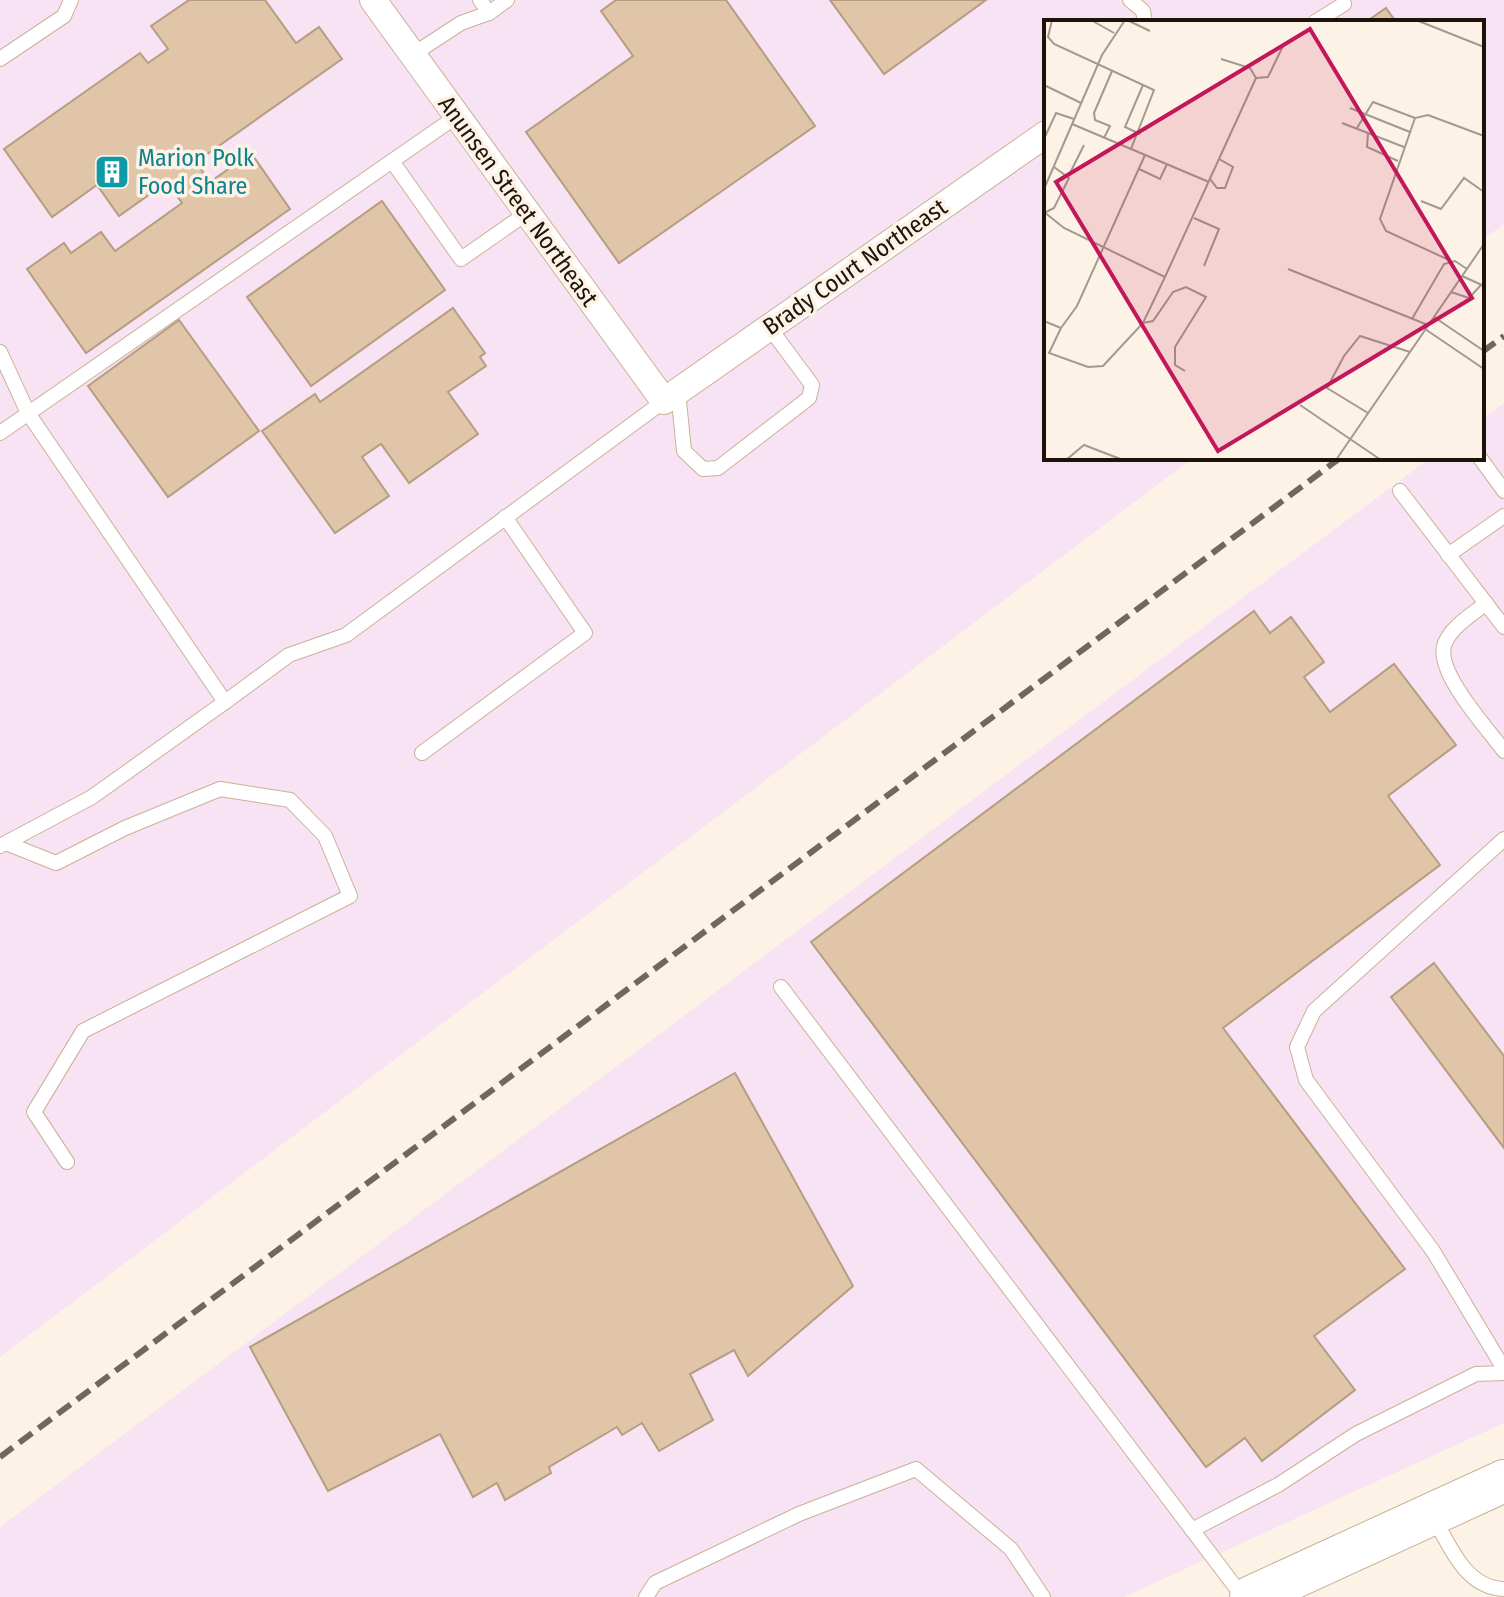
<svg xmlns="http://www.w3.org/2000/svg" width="1504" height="1597" viewBox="0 0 1504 1597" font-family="'Fira Sans Condensed',sans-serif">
  <rect width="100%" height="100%" fill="#fdf2e6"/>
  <g fill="#f7e3f3">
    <polygon points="0,0 1504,0 1504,224 1482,240 1482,22 1046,22 1046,458 1193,458 0,1357"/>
    <polygon points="1504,403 1504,1423 1124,1597 0,1597 0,1527 1430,458 1482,458 1482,419"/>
  </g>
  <g fill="#e0c5a9" stroke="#b69d82" stroke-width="2">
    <polygon points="189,0 265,0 296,43 319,27 342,59 196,162 210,182 251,153 290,209 86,353 27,269 64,243 71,253 101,232 115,251 182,203 167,182 119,216 97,185 52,217 4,149 140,53 148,63 168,49 151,26"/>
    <polygon points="616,0 726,0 815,126 619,263 526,132 633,56 601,11"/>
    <polygon points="830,0 986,0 884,74"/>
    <polygon points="1386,8 1396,22 1366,22"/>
    <polygon points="382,201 445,290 311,386 247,297"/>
    <polygon points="453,308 485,353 480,357 486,366 448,392 478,434 409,483 381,444 362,457 389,496 335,533 262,431 315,394 320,402"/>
    <polygon points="179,320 259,431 168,497 88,386"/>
    <polygon points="1254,611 1270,633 1291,617 1324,662 1304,677 1330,712 1394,664 1456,745 1388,796 1440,865 1223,1028 1405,1269 1314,1336 1355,1390 1262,1461 1245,1438 1206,1467 811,942"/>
    <polygon points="1434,963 1504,1056 1504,1148 1391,997"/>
    <polygon points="735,1073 853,1286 748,1376 734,1350 690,1374 713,1420 659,1451 642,1423 622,1435 617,1427 549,1467 551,1473 505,1500 497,1483 473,1497 440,1434 328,1491 250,1347"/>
  </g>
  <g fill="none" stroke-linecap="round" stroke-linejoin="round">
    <g stroke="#cab195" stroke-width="16">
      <g id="service">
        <polyline points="480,0 489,13"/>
        <polyline points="1130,0 1143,11 1145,22"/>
        <polyline points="1315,22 1344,4"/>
        <polyline points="412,55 461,23 489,13 507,0"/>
        <polyline points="0,59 64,16 71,0"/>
        <polyline points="392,161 461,259 527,213"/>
        <polyline points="0,352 28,413 225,702 92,797 0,846"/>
        <polyline points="678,391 684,451 703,469 718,468 809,398 812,385 769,327"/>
        <polyline points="0,433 457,116"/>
        <polyline points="1480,458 1504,491"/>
        <polyline points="1400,491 1504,627"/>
        <polyline points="1448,555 1504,516"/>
        <path d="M1486,603c-14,12 -33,22 -41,40 -12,27 43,86 59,108"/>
        <polyline points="225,702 289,655 346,635 664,401"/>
        <polyline points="422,753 585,633 505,517"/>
        <polyline points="1504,839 1314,1011 1297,1047 1306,1080 1433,1251 1504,1369"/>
        <polyline points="6,843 56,863 125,828 220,789 290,800 325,836 350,896 83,1031 34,1112 67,1162"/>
        <polyline points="781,987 1243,1597"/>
        <path d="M1434,1518c16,29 32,70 70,71"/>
        <polyline points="1192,1530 1278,1485 1356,1434 1476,1374 1504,1373"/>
        <polyline points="646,1597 655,1583 799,1514 916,1469 1011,1549 1043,1597"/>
      </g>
    </g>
    <g stroke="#cab195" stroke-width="28">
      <polyline id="minor" points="373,0 664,401 1046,134"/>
    </g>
    <g stroke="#cab195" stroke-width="44">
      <polyline id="primary" points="1251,1597 1504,1481"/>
    </g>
    <use href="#service" stroke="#fff" stroke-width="14"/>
    <use href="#minor" stroke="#fff" stroke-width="26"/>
    <use href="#primary" stroke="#fff" stroke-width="42"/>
    <g stroke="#71675c" stroke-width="6" stroke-dasharray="16 8" stroke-linecap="butt">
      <polyline points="1482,352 1504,336"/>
      <polyline points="0,1457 1340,458"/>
    </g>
  </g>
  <defs>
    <g id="building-square" transform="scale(1.8)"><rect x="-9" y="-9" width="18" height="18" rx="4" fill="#0f9aa8" stroke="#fdf2e6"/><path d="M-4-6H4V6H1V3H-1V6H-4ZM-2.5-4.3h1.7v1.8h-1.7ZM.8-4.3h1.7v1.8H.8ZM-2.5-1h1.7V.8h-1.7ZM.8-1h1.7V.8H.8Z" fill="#fff"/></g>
  </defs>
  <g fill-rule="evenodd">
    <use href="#building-square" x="112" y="172"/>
  </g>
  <g text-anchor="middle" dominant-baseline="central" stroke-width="7" stroke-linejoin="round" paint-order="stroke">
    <g font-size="24" fill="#0d838f" stroke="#fdf2e6" text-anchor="start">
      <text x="138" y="158">Marion Polk<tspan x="138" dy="28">Food Share</tspan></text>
    </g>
    <g font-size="24" fill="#1d1309" stroke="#fdf2e6">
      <text transform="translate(518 201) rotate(54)">Anunsen Street Northeast</text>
      <text transform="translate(855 267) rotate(-35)">Brady Court Northeast</text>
    </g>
  </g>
  <g transform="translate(1044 20)">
    <rect width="440" height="440" fill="#fdf2e6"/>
    <path fill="none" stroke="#a3998e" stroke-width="2" d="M8,0l-4,17 6,7 100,46 -23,59M47,0l23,13M83,0l23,11M372,0l68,27M177,39l29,9 6,10M212,58l12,-1 15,-31M0,65l37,18M306,88l60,24M298,103l62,24M28,104l137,58M313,108l16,-26 42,16M324,113l-1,14 31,14M96,114l-15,-7 18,-42M60,118l6,-12 -15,-6 -1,-7 18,-42M0,119l12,-26 18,6M95,149l21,10 7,-15M25,155l15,-30M166,159l7,9h8l8,-21 -14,-8M0,169l58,-134 23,-35M377,181l20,8 23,-31 20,14M0,192l20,16 101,49 -22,46 -40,43 -15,1 -39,-14 12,-25 -17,-7M2,192l8,-4 15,-30 -15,-11M150,198l25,11 -15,37M405,240l-63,-29 -6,-12 35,-101 13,-3 56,21M244,249l140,56M418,256l22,10M121,257l91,-199M407,272l18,6 12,-13M390,297l50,34M368,299l32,-55 11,-3 12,8M99,303l10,-2 20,-29 13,-5 20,10 -31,50v18l10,6M17,308l16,-22 68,-151M381,309l59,40M256,385l81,55M324,393l-41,-25 17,-32 16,-20 50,16M22,440l18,-15 39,15M292,440l148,-216"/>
    <path fill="#c2185b" fill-opacity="0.15" stroke="#c2185b" stroke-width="4" d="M266,9l162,269 -254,153 -162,-269z"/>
    <rect width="440" height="440" fill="none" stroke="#1d1309" stroke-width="4"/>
  </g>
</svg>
